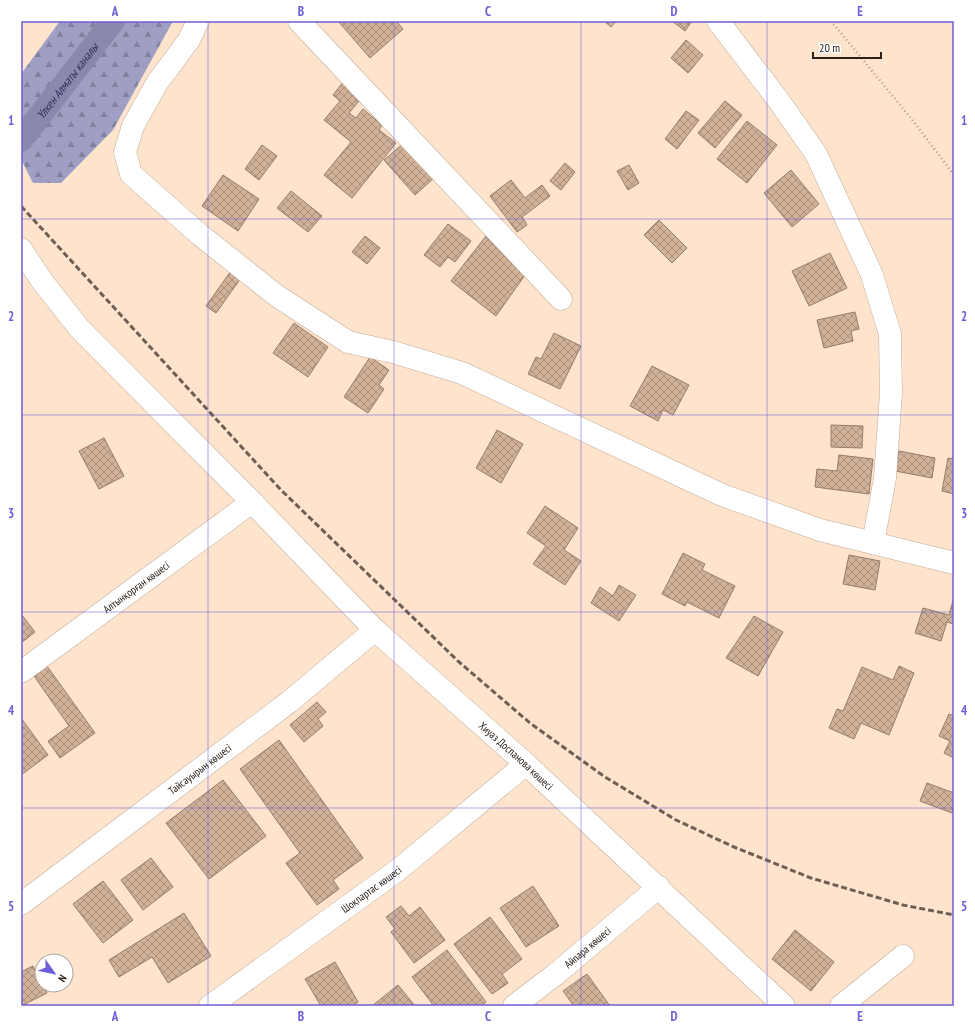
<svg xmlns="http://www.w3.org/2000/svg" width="975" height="1027" viewBox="0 0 975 1027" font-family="'PT Sans Narrow',sans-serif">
  <defs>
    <pattern id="forest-firs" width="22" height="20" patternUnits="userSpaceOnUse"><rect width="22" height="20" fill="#9e9fc2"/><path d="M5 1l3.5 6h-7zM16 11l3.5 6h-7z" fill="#81819d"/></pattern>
    <pattern id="building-cross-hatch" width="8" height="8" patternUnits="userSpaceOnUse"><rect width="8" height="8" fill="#d1b299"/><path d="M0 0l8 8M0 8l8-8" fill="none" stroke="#aa907c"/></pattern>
  </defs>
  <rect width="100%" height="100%" fill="#fee3cd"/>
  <polygon fill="url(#forest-firs)" points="60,21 173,21 113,130 61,183 33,183 21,159 21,74"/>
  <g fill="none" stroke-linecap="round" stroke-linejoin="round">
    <path stroke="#8889ab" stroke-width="24" id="s1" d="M21,140l92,-119"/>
  </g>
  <g fill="url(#building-cross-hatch)" stroke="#947c68">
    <polygon points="338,21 396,21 403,29 370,58"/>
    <polygon points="604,21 616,21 611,27"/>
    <polygon points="672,21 692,21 685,31"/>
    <polygon points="686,40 703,55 688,73 671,58"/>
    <polygon points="344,81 363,96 349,113 356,118 363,109 382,125 379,130 396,143 352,198 324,175 351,142 324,120 340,101 333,95"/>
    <polygon points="725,101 742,115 715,148 698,133"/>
    <polygon points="686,111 699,120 677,149 665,139"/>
    <polygon points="747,121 777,145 747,183 717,159"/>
    <polygon points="404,143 435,177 415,195 384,160"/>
    <polygon points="262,145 277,156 259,180 245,169"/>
    <polygon points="565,163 575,172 561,190 550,181"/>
    <polygon points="629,165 639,183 628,190 617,171"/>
    <polygon points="791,170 819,204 792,227 764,193"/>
    <polygon points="223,175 259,199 238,231 202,206"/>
    <polygon points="511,180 525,198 542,185 550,196 522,217 527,225 517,232 490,196"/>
    <polygon points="291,191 322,216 308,232 277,208"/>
    <polygon points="659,220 687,248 672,263 644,235"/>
    <polygon points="448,224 471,241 455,262 448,257 440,267 424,255"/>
    <polygon points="365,236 380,248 367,264 352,252"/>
    <polygon points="486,236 525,275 496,316 451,281"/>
    <polygon points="830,253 847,288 809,306 792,271"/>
    <polygon points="231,271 241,278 216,313 206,306"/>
    <polygon points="855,312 859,329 851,331 853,341 824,348 817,320"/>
    <polygon points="294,323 328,347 308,377 273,353"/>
    <polygon points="554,333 581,346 560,389 528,374 536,357 541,359"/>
    <polygon points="370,357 389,370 379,385 384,389 368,413 344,397"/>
    <polygon points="652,366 689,385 673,415 663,410 658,421 630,406"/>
    <polygon points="831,425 863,426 862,448 831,447"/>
    <polygon points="497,430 523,444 501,483 476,468"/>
    <polygon points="104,438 124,476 99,489 79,451"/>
    <polygon points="899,451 935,458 932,478 895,471"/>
    <polygon points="839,455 873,459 869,494 815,487 817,469 837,471"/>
    <polygon points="948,458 954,459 954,494 942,491"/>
    <polygon points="545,506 578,528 564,550 581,561 565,585 533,564 546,546 527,533"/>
    <polygon points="683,553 705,564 702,570 735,586 719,618 687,602 685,606 662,594"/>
    <polygon points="849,555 880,561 875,590 843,584"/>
    <polygon points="619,585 636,595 619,621 591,603 600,587 613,596"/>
    <polygon points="954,597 954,624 947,622 941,641 915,633 923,608 949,615"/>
    <polygon points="21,614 35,632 21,643"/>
    <polygon points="754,616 783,632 758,676 726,658"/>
    <polygon points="47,666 95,733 60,758 48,741 69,726 34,676"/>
    <polygon points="899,666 914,673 889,735 861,723 854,739 829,728 837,709 843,711 862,667 893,680"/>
    <polygon points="317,702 326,712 318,719 323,726 304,742 290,725"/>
    <polygon points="949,714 954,716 954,758 944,753 950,741 939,736"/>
    <polygon points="21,718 48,755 21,775"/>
    <polygon points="279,740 363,858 333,880 339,889 317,905 286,863 300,853 240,769"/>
    <polygon points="223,780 266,836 209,879 166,823"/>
    <polygon points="927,783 954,793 954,807 952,813 920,801"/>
    <polygon points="151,858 173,887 143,910 121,880"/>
    <polygon points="103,881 133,920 103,943 73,904"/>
    <polygon points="533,886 559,926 526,947 500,908"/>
    <polygon points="401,906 409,916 420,907 445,940 414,963 391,932 395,929 386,917"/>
    <polygon points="184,913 211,956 168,983 152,957 119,977 109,960"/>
    <polygon points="490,917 522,959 502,974 508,983 492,994 454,944"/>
    <polygon points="795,930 834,962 811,991 772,959"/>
    <polygon points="447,950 486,1002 480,1006 434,1006 412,977"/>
    <polygon points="335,962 358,1002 352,1006 321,1006 305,979"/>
    <polygon points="33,966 47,993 21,1006 21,972"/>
    <polygon points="587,974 610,1006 574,1006 563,991"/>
    <polygon points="398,985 415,1006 372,1006"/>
  </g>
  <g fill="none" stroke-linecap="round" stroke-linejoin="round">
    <g stroke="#c4aa96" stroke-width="23">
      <g id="minor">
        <polyline points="198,21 189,40 157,83 133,126 125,152 131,174 199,234 277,296 348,342 393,352 462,373 722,495 820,530 954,563"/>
        <polyline points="299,21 561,299"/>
        <polyline points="718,21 779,101 816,154 872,275 890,334 891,393 885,478 873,543"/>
        <path id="s2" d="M21,249l21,32 37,47 173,174 123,128 151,134 258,242"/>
        <path id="s3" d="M21,672l231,-170"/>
        <path id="s4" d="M21,904l268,-202 86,-72"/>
        <path id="s5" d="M210,1006l188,-136 128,-106"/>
        <path id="s6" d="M514,1006l42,-32 103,-87"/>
        <polyline points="841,1006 903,956"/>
      </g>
    </g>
    <polyline stroke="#ad9888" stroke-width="2.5" stroke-dasharray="1 3" stroke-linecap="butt" points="831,21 910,117 954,175"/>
    <use href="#minor" stroke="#fff" stroke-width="22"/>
    <polyline stroke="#6e5f52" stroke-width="3" stroke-dasharray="6 3" stroke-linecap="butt" points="21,206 281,490 459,662 530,723 605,777 676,820 734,847 811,878 903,905 954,915"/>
  </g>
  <path fill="none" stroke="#6c5ed8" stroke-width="1" stroke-opacity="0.55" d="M208,21v985M394,21v985M581,21v985M767,21v985M21,219h933M21,415h933M21,612h933M21,808h933"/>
  <g text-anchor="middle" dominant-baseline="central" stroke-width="3" stroke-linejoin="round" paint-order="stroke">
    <g font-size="11" fill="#2a2018" stroke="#fff">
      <text stroke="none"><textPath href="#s3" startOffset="143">Алтынқорған көшесі</textPath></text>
      <text stroke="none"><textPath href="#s2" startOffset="710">Хиуаз Доспанова көшесі</textPath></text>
      <text stroke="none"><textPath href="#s4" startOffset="224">Тайсауырын көшесі</textPath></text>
      <text stroke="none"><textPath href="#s5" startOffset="199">Шоқпартас көшесі</textPath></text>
      <text stroke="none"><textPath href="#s6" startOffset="94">Айпара көшесі</textPath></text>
    </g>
    <g font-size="12" font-style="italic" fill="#312e5d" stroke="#fff">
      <text stroke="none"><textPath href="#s1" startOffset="75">Үлкен Алматы каналы</textPath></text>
    </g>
  </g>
  <rect width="975" height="1027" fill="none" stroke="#ffffff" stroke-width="44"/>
  <g transform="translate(54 973) rotate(123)"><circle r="19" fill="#ffffff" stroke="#aaa6a3"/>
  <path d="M0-3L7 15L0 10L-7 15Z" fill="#6c5ed8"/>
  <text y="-6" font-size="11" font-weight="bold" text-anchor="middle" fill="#2a2018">N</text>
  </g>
  <path d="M813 52v6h68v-6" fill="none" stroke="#2a2018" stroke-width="2"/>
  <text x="819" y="52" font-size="12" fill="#2a2018" stroke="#ffffff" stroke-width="3" paint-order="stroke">20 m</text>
  <rect x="22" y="22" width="931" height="983" fill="none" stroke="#6c5ed8" stroke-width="1.5"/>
  <g font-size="13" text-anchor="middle" font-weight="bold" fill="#6c5ed8">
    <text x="115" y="16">A</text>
    <text x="301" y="16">B</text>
    <text x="488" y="16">C</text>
    <text x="674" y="16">D</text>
    <text x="860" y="16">E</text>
    <text x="11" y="125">1</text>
    <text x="964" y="125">1</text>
    <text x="11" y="321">2</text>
    <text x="964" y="321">2</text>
    <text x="11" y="518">3</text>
    <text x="964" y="518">3</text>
    <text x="11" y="715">4</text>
    <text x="964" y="715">4</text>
    <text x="11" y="911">5</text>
    <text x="964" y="911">5</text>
    <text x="115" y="1021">A</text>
    <text x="301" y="1021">B</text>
    <text x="488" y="1021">C</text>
    <text x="674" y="1021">D</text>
    <text x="860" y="1021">E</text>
  </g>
</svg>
